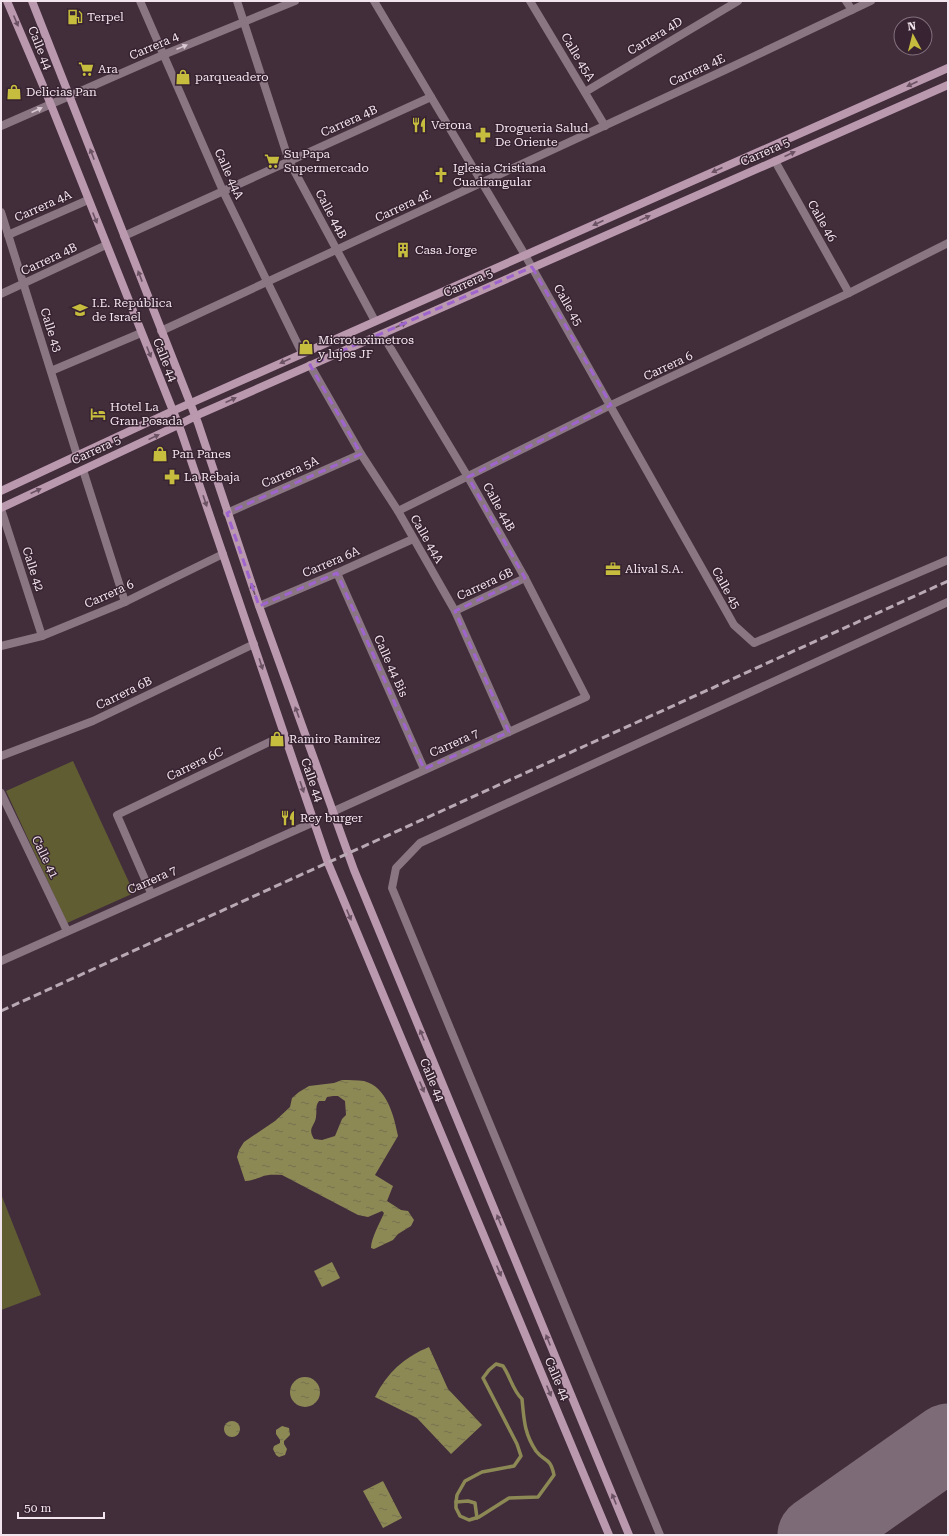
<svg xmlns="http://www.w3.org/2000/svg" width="949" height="1536" viewBox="0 0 949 1536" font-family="'Roboto Serif',serif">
  <defs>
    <pattern id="water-ripples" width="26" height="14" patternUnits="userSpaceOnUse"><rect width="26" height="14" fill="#8d8955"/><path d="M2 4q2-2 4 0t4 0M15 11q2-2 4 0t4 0" fill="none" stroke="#757150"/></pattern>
  </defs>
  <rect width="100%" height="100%" fill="#422d3b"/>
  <g fill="#605d33">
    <polygon points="73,761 134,893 67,923 6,791"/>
    <polygon points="1,1194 41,1295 1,1310"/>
  </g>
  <g fill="url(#water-ripples)" fill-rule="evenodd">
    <path d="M342,1080c7,0 15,0 22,1 23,6 30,35 34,55l-23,39 18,11 -6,15 14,9 7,1 6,9 -3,6 -13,8 -5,6 -19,9 -3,-1c0,-10 9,-25 13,-35l-2,-2 -14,6 -10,-2 -76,-40c-7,0 -14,-1 -21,2 -6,2 -9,4 -16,4l-8,-24 2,-7 5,-8 31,-21 15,-14 2,-9 7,-6 10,-6 25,-3zM333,1096h5l7,5 1,14 -4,4 -7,17 -13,4 -8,-1c-7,-11 1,-13 2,-22 1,-7 -1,-11 3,-16h6l2,-4z"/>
    <polygon points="332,1262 340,1278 322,1287 314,1271"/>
    <path d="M429,1347l19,42 34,36 -31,29 -34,-36 -42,-21c12,-24 29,-40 54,-50z"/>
    <circle cx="305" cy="1392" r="15"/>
    <circle cx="232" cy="1429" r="8"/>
    <polygon points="282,1426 289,1428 290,1435 284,1441 284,1444 287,1449 285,1455 279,1457 276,1455 273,1449 274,1446 280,1443 280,1440 276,1434 276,1430"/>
    <polygon points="383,1481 402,1518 383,1528 363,1491"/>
  </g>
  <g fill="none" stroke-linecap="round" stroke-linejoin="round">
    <g stroke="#8d8955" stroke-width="3.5">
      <path d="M496,1364l7,2c7,10 10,25 19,33 2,20 2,34 14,52 8,11 14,5 18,24l-16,22 -29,1 -30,19 -10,3 -9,-4 -4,-8v-6l1,-7 8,-14 17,-9 32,-6 7,-10 -4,-12 -34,-66 6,-8z"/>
      <polyline points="456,1502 468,1501 475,1503 477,1518"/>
    </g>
    <polyline stroke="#7e6b78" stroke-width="77" points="816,1535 948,1442"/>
    <g stroke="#8a7583" stroke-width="8">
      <polyline points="140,1 223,191 302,353"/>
      <polyline points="237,1 289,161 375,321"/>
      <polyline points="374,1 525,255 734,625 754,643 948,560"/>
      <polyline points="530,1 605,126"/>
      <polyline points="846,1 852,10"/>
      <polyline points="585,92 738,1"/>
      <polyline points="1,126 163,55 295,1"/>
      <polyline points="775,161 849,293"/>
      <polyline points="1,212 77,455"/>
      <polyline points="8,235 88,200"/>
      <polyline points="124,236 431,97"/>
      <polyline points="1,294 106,245"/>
      <polyline points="161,331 725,70 871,1"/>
      <polyline points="310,365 361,454 398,511 455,611 509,732"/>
      <polyline points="51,371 141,333"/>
      <polyline points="83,470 125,602"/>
      <polyline points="1,509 42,636"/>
      <polyline points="398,511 611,405 849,293 948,243"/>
      <polyline points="227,513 361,454"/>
      <polyline points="337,573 424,769"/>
      <polyline points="259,606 337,573 413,539"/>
      <polyline points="455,611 525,578"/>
      <polyline points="1,646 42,636 125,602 223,554"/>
      <polyline points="1,756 93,721 254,644"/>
      <polyline points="1,793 67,931"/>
      <polyline points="332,812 586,697 525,578 468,477 382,334"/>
      <polyline points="151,893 117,815 284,735"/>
      <polyline points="1,961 314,822"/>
      <polyline points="660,1535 392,888 396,868 420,843 948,602"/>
    </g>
    <g stroke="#ba99af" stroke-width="8">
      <polyline points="7,1 47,95 181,431 328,863 609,1535"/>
      <polyline points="32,1 198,423 259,606 354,870 629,1535"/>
      <polyline points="1,491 166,414 948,68"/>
      <polyline points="1,508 172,428 202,413 948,85"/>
    </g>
    <polyline stroke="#b9a9b4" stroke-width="3" stroke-dasharray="8 4" stroke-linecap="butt" points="1,1011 948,581"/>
  </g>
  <defs><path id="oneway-solid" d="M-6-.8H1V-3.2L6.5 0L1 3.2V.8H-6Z"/></defs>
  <g fill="#6b5263">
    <use href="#oneway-solid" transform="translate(16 21) rotate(67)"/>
    <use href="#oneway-solid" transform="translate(912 84) rotate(156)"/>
    <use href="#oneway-solid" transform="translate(92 154) rotate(-111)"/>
    <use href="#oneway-solid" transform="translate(790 154) rotate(-24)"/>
    <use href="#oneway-solid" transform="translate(717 170) rotate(156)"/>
    <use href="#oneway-solid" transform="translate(95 218) rotate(68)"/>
    <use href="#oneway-solid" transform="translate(645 218) rotate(-24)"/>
    <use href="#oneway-solid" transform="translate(598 223) rotate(156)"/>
    <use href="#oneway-solid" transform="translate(140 276) rotate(-111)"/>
    <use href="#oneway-solid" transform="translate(401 325) rotate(-24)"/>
    <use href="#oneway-solid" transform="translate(149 352) rotate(68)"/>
    <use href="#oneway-solid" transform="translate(285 361) rotate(156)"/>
    <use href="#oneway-solid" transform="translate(231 400) rotate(-24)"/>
    <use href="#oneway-solid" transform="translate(154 437) rotate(-25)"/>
    <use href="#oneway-solid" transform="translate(36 491) rotate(-25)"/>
    <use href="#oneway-solid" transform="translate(205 501) rotate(71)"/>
    <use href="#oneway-solid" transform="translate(253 589) rotate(-109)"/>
    <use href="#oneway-solid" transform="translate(261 664) rotate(72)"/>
    <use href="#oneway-solid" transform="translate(297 712) rotate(-110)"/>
    <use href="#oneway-solid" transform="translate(302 787) rotate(71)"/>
    <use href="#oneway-solid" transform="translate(349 915) rotate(67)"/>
    <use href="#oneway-solid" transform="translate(422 1035) rotate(-112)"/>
    <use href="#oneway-solid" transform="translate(422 1087) rotate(67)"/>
    <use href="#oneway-solid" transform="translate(499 1220) rotate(-112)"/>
    <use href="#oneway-solid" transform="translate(499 1271) rotate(67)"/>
    <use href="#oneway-solid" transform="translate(548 1340) rotate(-112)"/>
    <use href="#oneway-solid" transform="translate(549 1391) rotate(67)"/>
    <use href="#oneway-solid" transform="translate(614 1499) rotate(-112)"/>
  </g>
  <g fill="#d9c9d3">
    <use href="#oneway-solid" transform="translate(182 47) rotate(-22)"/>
    <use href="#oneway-solid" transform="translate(37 110) rotate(-24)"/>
  </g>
  <path fill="none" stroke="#9f64cd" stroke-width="3" stroke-dasharray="8 5" stroke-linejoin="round" d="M532,267l79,138 -143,72 57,101 -70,33 54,121 -85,37 -87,-196 -78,33 -32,-93 134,-59 -51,-89z"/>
  <defs>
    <g id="fuel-bare" transform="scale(1.2)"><path d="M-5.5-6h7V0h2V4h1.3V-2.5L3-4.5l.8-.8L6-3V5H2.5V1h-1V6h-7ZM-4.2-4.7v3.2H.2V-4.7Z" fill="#c6bc3d" stroke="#372331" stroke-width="2.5" paint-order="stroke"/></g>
    <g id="supermarket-bare" transform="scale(1.2)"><path d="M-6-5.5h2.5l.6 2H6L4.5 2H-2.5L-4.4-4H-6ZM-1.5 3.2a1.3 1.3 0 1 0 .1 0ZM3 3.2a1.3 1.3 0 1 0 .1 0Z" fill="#c6bc3d" stroke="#372331" stroke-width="2.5" paint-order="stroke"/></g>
    <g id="shop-bare" transform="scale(1.2)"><path d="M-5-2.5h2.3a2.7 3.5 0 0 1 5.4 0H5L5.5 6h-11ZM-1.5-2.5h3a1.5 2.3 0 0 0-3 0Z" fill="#c6bc3d" stroke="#372331" stroke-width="2.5" paint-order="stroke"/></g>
    <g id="restaurant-bare" transform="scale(1.2)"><path d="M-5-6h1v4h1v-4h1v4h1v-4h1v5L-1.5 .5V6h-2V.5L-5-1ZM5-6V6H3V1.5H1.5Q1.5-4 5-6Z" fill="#c6bc3d" stroke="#372331" stroke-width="2.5" paint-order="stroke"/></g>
    <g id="pharmacy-bare" transform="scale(1.2)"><path d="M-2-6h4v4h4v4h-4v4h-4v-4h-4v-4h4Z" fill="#c6bc3d" stroke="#372331" stroke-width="2.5" paint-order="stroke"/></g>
    <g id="church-bare" transform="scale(1.2)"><path d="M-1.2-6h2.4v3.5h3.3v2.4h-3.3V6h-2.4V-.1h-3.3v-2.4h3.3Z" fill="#c6bc3d" stroke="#372331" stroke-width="2.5" paint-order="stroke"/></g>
    <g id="building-bare" transform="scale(1.2)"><path d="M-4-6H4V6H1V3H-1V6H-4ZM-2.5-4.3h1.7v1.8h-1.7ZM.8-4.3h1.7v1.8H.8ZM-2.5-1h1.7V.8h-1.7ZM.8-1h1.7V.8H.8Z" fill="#c6bc3d" stroke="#372331" stroke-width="2.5" paint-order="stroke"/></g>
    <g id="school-bare" transform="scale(1.2)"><path d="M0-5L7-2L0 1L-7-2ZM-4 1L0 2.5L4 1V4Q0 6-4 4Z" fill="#c6bc3d" stroke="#372331" stroke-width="2.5" paint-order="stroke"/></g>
    <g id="hotel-bare" transform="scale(1.2)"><path d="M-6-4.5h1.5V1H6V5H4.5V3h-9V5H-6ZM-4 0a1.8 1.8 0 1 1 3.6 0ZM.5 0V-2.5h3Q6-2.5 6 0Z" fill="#c6bc3d" stroke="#372331" stroke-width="2.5" paint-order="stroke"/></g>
    <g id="office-bare" transform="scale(1.2)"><path d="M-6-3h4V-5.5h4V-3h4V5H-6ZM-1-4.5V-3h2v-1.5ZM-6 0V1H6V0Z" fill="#c6bc3d" stroke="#372331" stroke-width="2.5" paint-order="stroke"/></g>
  </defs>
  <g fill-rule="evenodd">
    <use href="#fuel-bare" x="75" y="17"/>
    <use href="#supermarket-bare" x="86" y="69"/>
    <use href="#shop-bare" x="183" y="77"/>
    <use href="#shop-bare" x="14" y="92"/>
    <use href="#restaurant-bare" x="419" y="125"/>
    <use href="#pharmacy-bare" x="483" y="135"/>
    <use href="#supermarket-bare" x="272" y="161"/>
    <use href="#church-bare" x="441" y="175"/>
    <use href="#building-bare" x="403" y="250"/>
    <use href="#school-bare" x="80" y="310"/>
    <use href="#shop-bare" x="306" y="347"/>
    <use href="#hotel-bare" x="98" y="414"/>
    <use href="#shop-bare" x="160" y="454"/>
    <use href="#pharmacy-bare" x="172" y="477"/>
    <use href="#office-bare" x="613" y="569"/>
    <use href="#shop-bare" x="277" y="739"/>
    <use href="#restaurant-bare" x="288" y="818"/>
  </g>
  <g text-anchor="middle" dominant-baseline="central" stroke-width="3" stroke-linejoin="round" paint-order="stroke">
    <g font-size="12" fill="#f3e5ee" stroke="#372331" text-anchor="start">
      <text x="87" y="17">Terpel</text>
      <text x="98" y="69">Ara</text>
      <text x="195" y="77">parqueadero</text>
      <text x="26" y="92">Delicias Pan</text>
      <text x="431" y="125">Verona</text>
      <text x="495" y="128">Drogueria Salud<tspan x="495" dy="14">De Oriente</tspan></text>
      <text x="284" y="154">Su Papa<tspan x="284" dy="14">Supermercado</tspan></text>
      <text x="453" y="168">Iglesia Cristiana<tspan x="453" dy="14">Cuadrangular</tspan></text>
      <text x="415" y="250">Casa Jorge</text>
      <text x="92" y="303">I.E. República<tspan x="92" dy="14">de Israel</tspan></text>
      <text x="318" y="340">Microtaximetros<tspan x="318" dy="14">y lujos JF</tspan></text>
      <text x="110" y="407">Hotel La<tspan x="110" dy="14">Gran Posada</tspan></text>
      <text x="172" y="454">Pan Panes</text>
      <text x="184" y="477">La Rebaja</text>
      <text x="625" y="569">Alival S.A.</text>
      <text x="289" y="739">Ramiro Ramirez</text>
      <text x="300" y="818">Rey burger</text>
    </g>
    <g font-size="12" fill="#f3e5ee" stroke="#372331">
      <text transform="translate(655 36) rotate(-31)">Carrera 4D</text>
      <text transform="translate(154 46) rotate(-23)">Carrera 4</text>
      <text transform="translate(40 48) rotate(68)">Calle 44</text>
      <text transform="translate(578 57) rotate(59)">Calle 45A</text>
      <text transform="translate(697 70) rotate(-25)">Carrera 4E</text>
      <text transform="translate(349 121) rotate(-24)">Carrera 4B</text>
      <text transform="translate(765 152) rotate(-24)">Carrera 5</text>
      <text transform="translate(229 174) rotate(66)">Calle 44A</text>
      <text transform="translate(43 206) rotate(-24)">Carrera 4A</text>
      <text transform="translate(403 206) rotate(-25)">Carrera 4E</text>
      <text transform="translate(331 214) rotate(62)">Calle 44B</text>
      <text transform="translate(822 221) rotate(60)">Calle 46</text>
      <text transform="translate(49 259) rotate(-25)">Carrera 4B</text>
      <text transform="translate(468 283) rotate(-24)">Carrera 5</text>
      <text transform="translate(568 305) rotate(60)">Calle 45</text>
      <text transform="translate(51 330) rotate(72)">Calle 43</text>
      <text transform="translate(165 360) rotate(68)">Calle 44</text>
      <text transform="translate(668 366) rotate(-25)">Carrera 6</text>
      <text transform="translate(96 450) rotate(-25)">Carrera 5</text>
      <text transform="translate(290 472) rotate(-24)">Carrera 5A</text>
      <text transform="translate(499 507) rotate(61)">Calle 44B</text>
      <text transform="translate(427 539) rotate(60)">Calle 44A</text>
      <text transform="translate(331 562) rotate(-23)">Carrera 6A</text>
      <text transform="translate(33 569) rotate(72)">Calle 42</text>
      <text transform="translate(485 584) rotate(-25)">Carrera 6B</text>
      <text transform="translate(726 588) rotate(61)">Calle 45</text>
      <text transform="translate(109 594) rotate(-24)">Carrera 6</text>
      <text transform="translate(391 666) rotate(66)">Calle 44 Bis</text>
      <text transform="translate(124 693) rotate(-26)">Carrera 6B</text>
      <text transform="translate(454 743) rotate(-24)">Carrera 7</text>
      <text transform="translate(195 764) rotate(-26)">Carrera 6C</text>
      <text transform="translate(312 780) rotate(71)">Calle 44</text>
      <text transform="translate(45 857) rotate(64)">Calle 41</text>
      <text transform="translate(152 880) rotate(-24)">Carrera 7</text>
      <text transform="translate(432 1080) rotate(67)">Calle 44</text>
      <text transform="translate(557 1379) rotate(67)">Calle 44</text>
    </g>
  </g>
  <rect width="949" height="1536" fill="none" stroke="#f3e5ee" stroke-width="4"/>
  <g transform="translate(913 36) rotate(353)"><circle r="19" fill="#372331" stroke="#82717d"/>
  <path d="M0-3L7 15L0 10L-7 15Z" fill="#c6bc3d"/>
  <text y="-6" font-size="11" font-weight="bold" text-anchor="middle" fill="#f3e5ee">N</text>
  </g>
  <path d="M18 1512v6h86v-6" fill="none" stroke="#f3e5ee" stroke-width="2"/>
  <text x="24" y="1512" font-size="12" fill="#f3e5ee" stroke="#372331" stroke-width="3" paint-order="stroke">50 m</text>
</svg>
